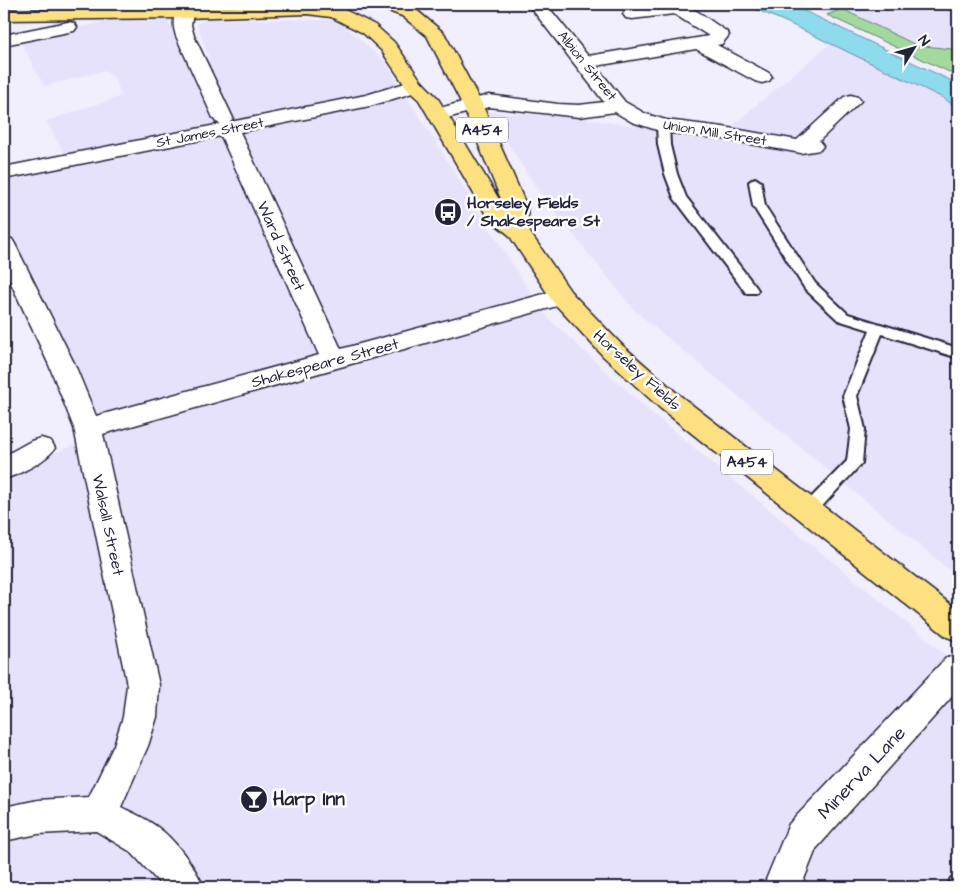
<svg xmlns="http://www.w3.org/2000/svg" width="962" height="891" viewBox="0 0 962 891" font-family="'Architects Daughter',sans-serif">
  <rect width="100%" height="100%" fill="#f1eefd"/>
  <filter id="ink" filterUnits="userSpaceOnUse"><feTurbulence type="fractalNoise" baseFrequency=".02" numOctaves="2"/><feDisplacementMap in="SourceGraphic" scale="10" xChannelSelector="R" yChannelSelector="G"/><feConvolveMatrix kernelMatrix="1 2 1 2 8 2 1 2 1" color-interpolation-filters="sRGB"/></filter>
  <g filter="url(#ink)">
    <g fill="#e7e2fc">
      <polygon points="802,4 958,4 958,52 951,49 916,45 842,9 827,15"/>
      <polygon points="159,15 166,19 175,33 188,63 209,58 197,24 208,19 338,20 385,62 524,283 549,319 647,409 958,665 958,887 4,887 4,478 22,467 105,432 4,219 4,177 67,163 62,149 46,121 122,96 113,76 104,71 44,86 21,42 116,19"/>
      <polygon points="831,43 943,98 958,108 958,577 635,311 541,195 488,112 567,116 731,140 736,122"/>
    </g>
    <polygon fill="#a2da9e" stroke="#627e6c" points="842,9 916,45 951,49 958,52 958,76 827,15"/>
    <polygon fill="#8edbed" stroke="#6391a6" points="743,4 790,4 958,84 958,108 943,98 786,22"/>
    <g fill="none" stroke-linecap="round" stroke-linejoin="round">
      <g stroke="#22223b" stroke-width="4">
        <g id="lane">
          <polygon points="663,123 669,126 670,145 677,174 686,197 756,287 758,290 756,293 746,293 674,198 665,174 658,145 657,126"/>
          <polygon points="755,178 761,182 765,206 815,283 848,314 958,348 958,358 882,334 857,396 865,429 862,463 815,514 809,516 803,514 801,510 803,506 847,461 851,429 843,396 870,330 838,320 805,289 753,206 749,182"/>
          <polygon points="958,875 958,887 947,887 951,878"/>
        </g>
      </g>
      <g stroke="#22223b" stroke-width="3">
        <g id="street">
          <path d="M528,4h18l42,52 121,-20 -35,-22 -42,5 -6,-1 -3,-4 3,-4c12,-3 46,-10 57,-6 15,6 30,19 43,27l3,4 -7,9 -5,1 52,28 3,4 -3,4 -7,2 -7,-2 -59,-32 -100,17 29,36 21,12 20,6 57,7 74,13 47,-43 7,-2 7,2 3,4 -42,40 4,5 -3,4 -19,3 -78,-14 -60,-7 -31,-10 -17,-10 -36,5 -90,-10 -50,13 -7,-2 -3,-4 3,-4 57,-15 69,9 21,1 25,-3z"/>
          <path d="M184,8l6,1 3,4 -2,12 3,11 39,82 -3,4 136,-27 49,-15 7,2 3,4 -3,4 -52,16 -130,26 101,217 221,-60 9,3 3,5 -3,5 -468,132 56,251 -2,32 -9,29 -27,61c12,6 24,11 35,19 18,12 39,41 48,61h-41l-32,-35 -35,-21 -58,3 -34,7v-34l34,-7 51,-3 25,-52 9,-28 4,-32 -53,-257 -25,-63 -45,-97v-31l8,2 3,5 60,121 21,51 223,-61 -98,-219 -217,43v-12l217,-43 -5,-2 -3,-4 -37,-82c-3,-9 -4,-18 2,-27z"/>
          <polygon points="68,22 74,23 77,27 74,31 4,45 4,35"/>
          <path d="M41,438l10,3 4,7c-8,13 -37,27 -51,31v-23l27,-15z"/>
          <polygon points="958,654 958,690 816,849 801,887 763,887 789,824 946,658"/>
        </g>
      </g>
      <g stroke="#22223b" stroke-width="3">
        <polygon id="highway" points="307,4 341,8 375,25 394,42 422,82 437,97 505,209 462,104 427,36 402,16 380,8 377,4 402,4 414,8 444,33 482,104 527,207 529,231 571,292 622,345 678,394 958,610 958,641 947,637 660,408 604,357 553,302 509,235 488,218 419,100 408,90 381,50 363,33 331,17 307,14 184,18 4,20 4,10 184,8"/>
      </g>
      <use href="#lane" fill="#fff" fill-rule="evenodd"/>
      <use href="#street" fill="#fff" fill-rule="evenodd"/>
      <use href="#highway" fill="#fde080" fill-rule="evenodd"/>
    </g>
  </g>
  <defs>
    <g id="bus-disc" transform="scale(1.4375)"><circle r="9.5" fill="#22223b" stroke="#fff"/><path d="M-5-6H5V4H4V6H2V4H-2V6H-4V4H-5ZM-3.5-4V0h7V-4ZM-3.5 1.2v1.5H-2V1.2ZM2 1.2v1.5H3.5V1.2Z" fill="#fff"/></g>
    <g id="bar-disc" transform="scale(1.4375)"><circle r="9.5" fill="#22223b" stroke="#fff"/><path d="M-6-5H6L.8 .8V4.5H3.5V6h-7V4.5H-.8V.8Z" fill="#fff"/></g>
  </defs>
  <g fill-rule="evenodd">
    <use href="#bus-disc" x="448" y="212"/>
    <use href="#bar-disc" x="254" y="799"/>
  </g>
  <g text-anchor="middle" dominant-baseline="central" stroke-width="5" stroke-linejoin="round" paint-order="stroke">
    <g font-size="14" fill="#22223b" stroke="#fff">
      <text transform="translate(587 66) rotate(51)">Albion Street</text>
      <text transform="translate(210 133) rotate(-11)">St James Street</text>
      <text transform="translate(715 133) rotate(9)">Union Mill Street</text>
    </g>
    <g fill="#fff" stroke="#646476" stroke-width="1">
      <rect x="456" y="117.5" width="52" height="25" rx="4"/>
      <rect x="721" y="449.5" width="52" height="25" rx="4"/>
    </g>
    <g font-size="15" font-weight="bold" fill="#22223b">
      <text x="482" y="130">A454</text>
      <text x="747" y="462">A454</text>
    </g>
    <g font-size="16" font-weight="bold" fill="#22223b" stroke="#fff" text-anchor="start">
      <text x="467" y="203">Horseley Fields<tspan x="467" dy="18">/ Shakespeare St</tspan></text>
    </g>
    <g font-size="16" fill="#22223b" stroke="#fff">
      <text transform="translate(281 246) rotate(66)">Ward Street</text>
      <text transform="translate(325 363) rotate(-15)">Shakespeare Street</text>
      <text transform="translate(637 370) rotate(42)">Horseley Fields</text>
      <text transform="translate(108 525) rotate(78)">Walsall Street</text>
    </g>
    <g font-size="19" fill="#22223b" stroke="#fff">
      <text transform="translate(862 773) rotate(-47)">Minerva Lane</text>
    </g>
    <g font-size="19" font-weight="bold" fill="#22223b" stroke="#fff" text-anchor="start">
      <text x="273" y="799">Harp Inn</text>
    </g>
  </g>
  <rect width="962" height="891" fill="none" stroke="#fff" stroke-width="20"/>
  <rect x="10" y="10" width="942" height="871" fill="none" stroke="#22223b" stroke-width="2" filter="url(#ink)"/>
  <g transform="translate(914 48) rotate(53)" stroke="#ffffff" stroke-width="4" paint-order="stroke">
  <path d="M0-4L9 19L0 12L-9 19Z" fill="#22223b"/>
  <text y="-8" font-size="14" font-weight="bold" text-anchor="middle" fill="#22223b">N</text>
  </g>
</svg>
